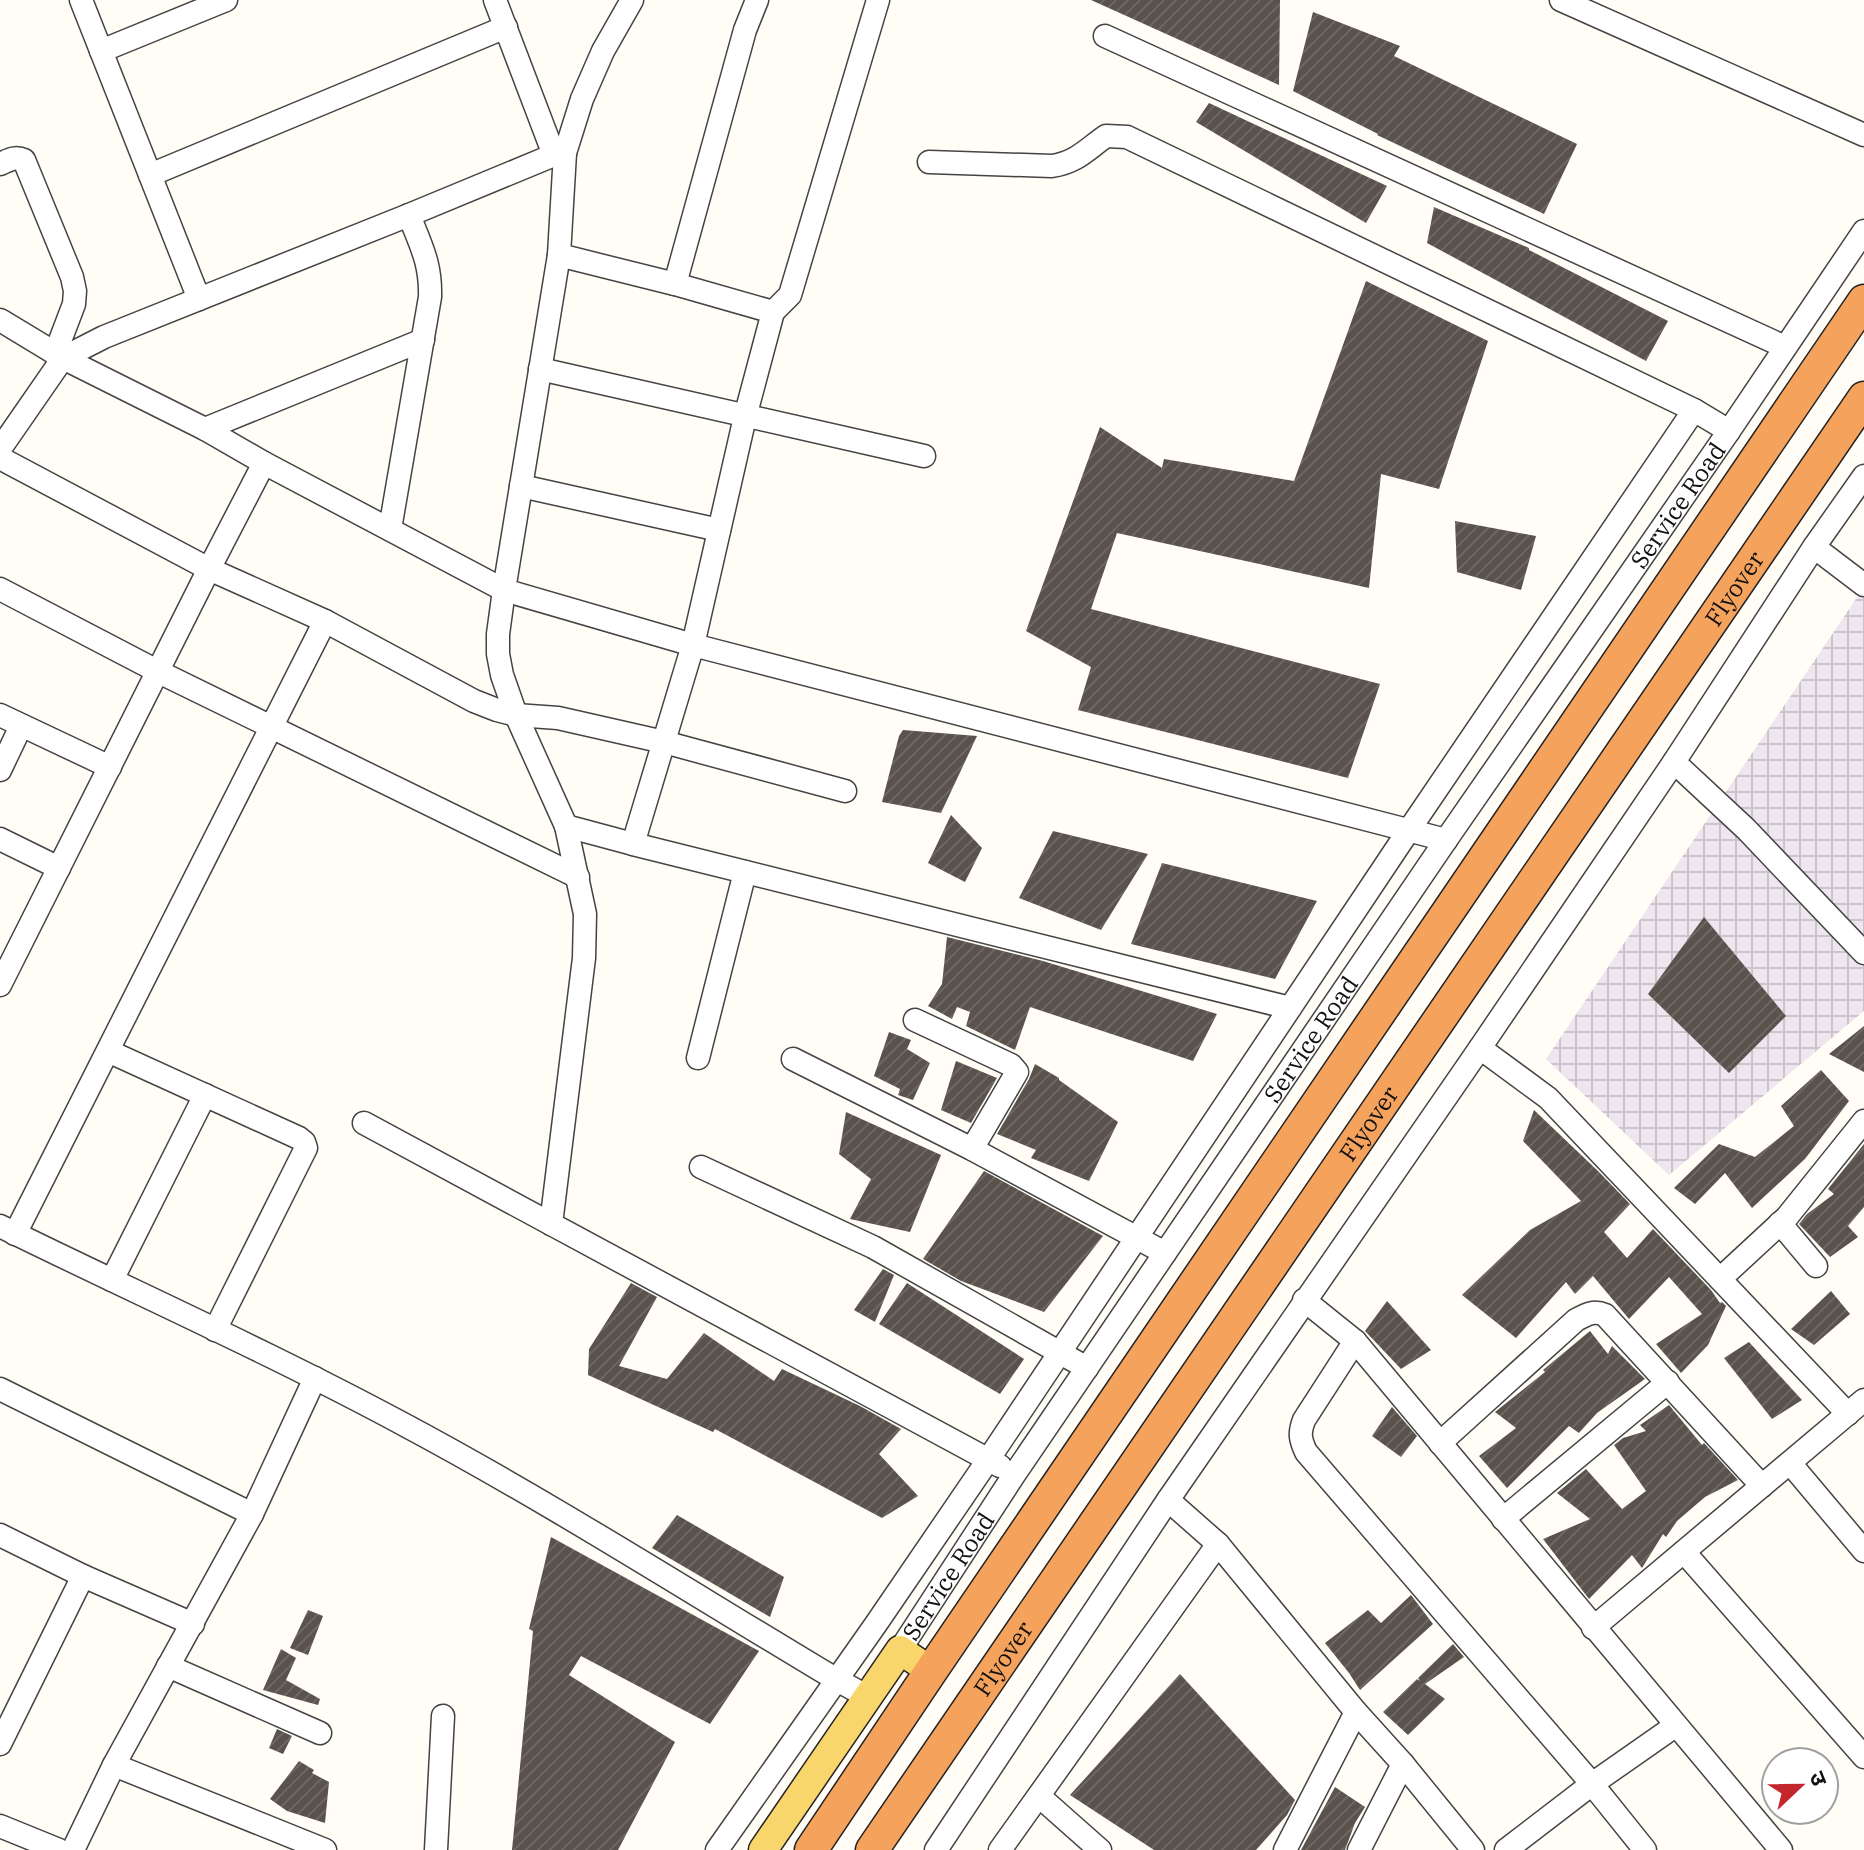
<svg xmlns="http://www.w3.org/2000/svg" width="1864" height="1850" viewBox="0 0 1864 1850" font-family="'IBM Plex Serif','Noto Sans Devanagari',serif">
  <defs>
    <pattern id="industrial-grid" width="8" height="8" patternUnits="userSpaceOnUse" patternTransform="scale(2)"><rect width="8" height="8" fill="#eee6ef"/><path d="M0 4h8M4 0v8" fill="none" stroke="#cbc4cc"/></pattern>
    <pattern id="building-hatch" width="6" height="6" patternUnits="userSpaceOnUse" patternTransform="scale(2)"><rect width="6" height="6" fill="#5a524d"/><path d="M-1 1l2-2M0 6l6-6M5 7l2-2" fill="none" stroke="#6d6662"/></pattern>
  </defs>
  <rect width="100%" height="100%" fill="#fffdf5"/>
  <polygon fill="url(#industrial-grid)" points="1864,587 1864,1011 1669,1175 1546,1059"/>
  <g fill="url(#building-hatch)">
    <polygon points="1091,0 1280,0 1279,85"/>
    <polygon points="1313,12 1400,46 1394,56 1577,144 1544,214 1377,135 1378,134 1293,91"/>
    <polygon points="1209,103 1387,186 1366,223 1196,122"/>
    <polygon points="1434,207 1529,248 1529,250 1668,321 1646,361 1427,243"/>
    <polygon points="1366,281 1488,341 1439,489 1381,474 1369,588 1117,533 1091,609 1380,684 1348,778 1078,710 1091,667 1026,631 1100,427 1162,468 1164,459 1294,481"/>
    <polygon points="1455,521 1536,536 1521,590 1457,572"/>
    <polygon points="903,730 977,736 941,813 882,802 899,736"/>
    <polygon points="951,815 982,848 965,882 928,863"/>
    <polygon points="1053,831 1148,854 1101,930 1019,898"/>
    <polygon points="1162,863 1317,901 1275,979 1131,944"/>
    <polygon points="1704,917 1786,1016 1729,1073 1648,994"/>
    <polygon points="947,937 1043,961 1217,1014 1193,1061 1030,1007 1015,1050 966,1026 970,1012 957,1007 952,1019 928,1006 942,984"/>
    <polygon points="1864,1026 1864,1072 1829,1054"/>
    <polygon points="889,1032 911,1040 907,1049 930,1063 913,1100 898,1095 900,1089 874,1076"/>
    <polygon points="956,1061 997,1078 971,1123 941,1110"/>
    <polygon points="1035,1064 1059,1078 1059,1080 1118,1122 1089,1181 1031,1158 1036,1150 997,1134 1029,1079"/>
    <polygon points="1821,1070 1849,1101 1805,1159 1752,1208 1725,1173 1695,1204 1674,1188 1719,1144 1755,1157 1794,1126 1781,1106"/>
    <polygon points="1534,1110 1599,1172 1630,1204 1604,1232 1627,1258 1653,1229 1711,1290 1720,1303 1722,1302 1726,1306 1708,1345 1681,1373 1656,1344 1702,1314 1669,1277 1629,1319 1593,1276 1575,1294 1566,1282 1516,1338 1462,1295 1530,1230 1581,1201 1523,1141"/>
    <polygon points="846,1112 941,1155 910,1232 850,1219 871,1179 839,1154"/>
    <polygon points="1864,1144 1864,1207 1848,1226 1858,1237 1830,1257 1799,1224 1807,1214 1834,1194 1828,1189"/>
    <polygon points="984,1171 1103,1236 1044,1312 961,1281 923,1259"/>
    <polygon points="883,1269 894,1275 875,1322 854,1310"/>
    <polygon points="631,1283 657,1297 619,1366 667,1379 704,1333 774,1381 782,1369 860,1406 901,1429 879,1454 918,1496 882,1518 715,1429 713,1432 588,1375 589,1349"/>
    <polygon points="907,1283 1024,1359 1000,1394 879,1324"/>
    <polygon points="1831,1291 1850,1314 1814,1345 1791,1329"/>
    <polygon points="1387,1301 1431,1350 1401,1369 1365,1331"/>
    <polygon points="1590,1331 1608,1354 1612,1346 1645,1379 1597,1413 1579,1433 1569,1426 1507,1488 1479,1456 1516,1428 1495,1412 1545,1372 1543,1370"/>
    <polygon points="1749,1342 1802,1400 1772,1419 1724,1358"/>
    <polygon points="1669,1405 1702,1445 1704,1443 1738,1480 1705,1497 1677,1521 1666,1537 1663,1534 1642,1568 1632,1555 1589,1599 1543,1539 1590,1519 1557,1493 1586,1469 1622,1509 1646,1491 1614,1445 1623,1438 1646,1431 1640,1425"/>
    <polygon points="1392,1407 1417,1436 1401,1457 1372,1436"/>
    <polygon points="677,1515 784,1577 770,1617 652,1548"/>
    <polygon points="551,1537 759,1651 710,1724 581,1656 569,1675 675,1742 618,1850 512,1850 533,1631 529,1629"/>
    <polygon points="1411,1595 1433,1624 1360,1690 1349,1673 1325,1643 1368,1610 1381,1623"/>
    <polygon points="308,1610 323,1616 308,1655 290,1648"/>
    <polygon points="1453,1644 1464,1657 1425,1684 1445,1699 1408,1735 1383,1712 1417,1679 1420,1681 1418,1678"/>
    <polygon points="281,1649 296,1658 286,1680 320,1699 318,1705 263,1690"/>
    <polygon points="1180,1674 1295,1800 1287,1815 1256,1850 1154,1850 1070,1795"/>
    <polygon points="277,1729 292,1736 283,1754 269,1748"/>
    <polygon points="299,1761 314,1770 312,1773 329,1782 325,1823 287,1811 270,1799"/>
    <polygon points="1335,1787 1365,1807 1355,1823 1345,1850 1301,1850"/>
  </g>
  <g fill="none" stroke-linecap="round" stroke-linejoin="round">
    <g stroke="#444" stroke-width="25">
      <g id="minor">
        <polyline points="81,0 199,299"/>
        <polyline points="495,0 554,155"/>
        <polyline points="1561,0 1864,135"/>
        <polyline points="1105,36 1785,347"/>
        <polyline points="101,51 226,0"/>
        <polyline points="565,153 559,255 675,284 773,312 745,417 693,645 1446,840"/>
        <path d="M0,164c9,-4 15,-8 24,-4l48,117 3,14 -1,13 -19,50"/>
        <polyline points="150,175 506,27"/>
        <polyline points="559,255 504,590 498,634 498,654 502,675 516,715 566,826 633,844"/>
        <polyline points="675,284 745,30 757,0"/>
        <polyline points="773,312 790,295 878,0"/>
        <polyline points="0,320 63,358 205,429 264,463 209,569 0,985"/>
        <polyline points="540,369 924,456"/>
        <polyline points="1694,410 1729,431"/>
        <polyline points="205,429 423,340"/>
        <polyline points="0,449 63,358 104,337 409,215 554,155 565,153 582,99 603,51 632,0"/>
        <polyline points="0,458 209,569 325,621 474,701 497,710 516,715 558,718 664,742 845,791"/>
        <polyline points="264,463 504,590 693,645 633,844 1290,1008"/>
        <polyline points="521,486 719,530"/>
        <path d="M390,529l40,-232c1,-34 -9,-51 -21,-82"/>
        <polyline points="1814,547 1864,585"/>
        <polyline points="0,589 159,672 578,877"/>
        <polyline points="0,715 110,767"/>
        <polyline points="1674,762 1746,829 1864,953"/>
        <polyline points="0,770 21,726"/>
        <polyline points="0,839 59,868"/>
        <polyline points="915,1020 1011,1065 1017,1072 972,1149"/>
        <polyline points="1480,1048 1548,1098 1848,1414"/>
        <polyline points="108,1051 299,1138 304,1142 306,1148 215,1330"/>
        <polyline points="698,1058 745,872"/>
        <polyline points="793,1059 972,1149 1165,1253"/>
        <polyline points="364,1123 1000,1466"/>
        <polyline points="701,1167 873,1247 1087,1368"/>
        <polyline points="1780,1223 1816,1266"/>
        <polyline points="551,1224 584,958 585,914 566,826"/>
        <path d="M0,1226c134,66 271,127 403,198 148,79 290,170 434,256l31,17"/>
        <polyline points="15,1234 325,621"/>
        <polyline points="1720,1279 1787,1217 1864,1121"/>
        <polyline points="112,1280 205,1095"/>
        <polyline points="1304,1300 1355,1341 1781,1850"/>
        <path d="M1355,1341l-51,79c-5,13 -4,19 2,32l286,332 53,66"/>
        <polyline points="0,1389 252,1514"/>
        <path d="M1440,1443l136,-123c11,-6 18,-10 29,-5l157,171"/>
        <polyline points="1790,1463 1864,1551"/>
        <polyline points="1168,1500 1218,1544 1356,1712 1403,1764 1473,1850"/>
        <polyline points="1503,1519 1668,1382"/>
        <polyline points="0,1535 83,1576 193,1624"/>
        <polyline points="1684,1552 1864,1757"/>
        <polyline points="1593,1628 1864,1400"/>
        <path id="s1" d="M900,1650l114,-175 432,-635 283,-409 135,-200"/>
        <polyline points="168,1666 320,1733"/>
        <polyline points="0,1744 83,1576"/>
        <polyline points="114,1765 325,1850"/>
        <polyline points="1039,1796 1100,1850"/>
        <polyline points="0,1826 59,1850"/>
        <polyline points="73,1850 114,1765 252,1514 315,1378"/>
        <polyline points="436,1850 443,1716"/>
        <path d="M717,1850l159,-226 112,-164 421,-630 285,-420 -567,-273 -21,-1c-20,14 -29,26 -54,30l-123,-4"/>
        <polyline points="936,1850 1168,1500 1480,1048 1674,762 1814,547 1864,476"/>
        <polyline points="1000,1850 1218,1544"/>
        <polyline points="1285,1850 1356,1712"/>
        <polyline points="1359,1850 1403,1764"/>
        <polyline points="1506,1850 1592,1784 1675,1726"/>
      </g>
    </g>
    <g stroke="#222" stroke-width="31">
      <polyline id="major" points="763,1850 900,1650 931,1671"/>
    </g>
    <g stroke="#222" stroke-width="35">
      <g id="highway">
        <polyline points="811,1850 931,1671 1864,301"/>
        <path id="s2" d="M872,1850l992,-1452"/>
      </g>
    </g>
    <use href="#minor" stroke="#fff" stroke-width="22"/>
    <use href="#major" stroke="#f9d66b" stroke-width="28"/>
    <use href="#highway" stroke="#f5a25d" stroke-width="32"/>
  </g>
  <g text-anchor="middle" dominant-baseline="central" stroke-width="8" stroke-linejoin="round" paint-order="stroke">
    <g font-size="24" fill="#111" stroke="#fff">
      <text stroke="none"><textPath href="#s1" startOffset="1384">Service Road</textPath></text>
      <text stroke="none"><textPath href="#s2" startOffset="1528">Flyover</textPath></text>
      <text stroke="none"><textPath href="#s1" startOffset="736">Service Road</textPath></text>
      <text stroke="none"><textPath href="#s2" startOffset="880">Flyover</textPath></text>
      <text stroke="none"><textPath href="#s1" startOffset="88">Service Road</textPath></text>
      <text stroke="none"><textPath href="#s2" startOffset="232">Flyover</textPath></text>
    </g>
  </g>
  <g transform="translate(1800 1786) rotate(68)"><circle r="38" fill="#ffffff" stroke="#a0a0a0" stroke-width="2"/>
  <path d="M0-6L14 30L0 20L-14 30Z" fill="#c4262e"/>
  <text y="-12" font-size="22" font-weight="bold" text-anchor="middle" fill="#111111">उ</text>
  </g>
</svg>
